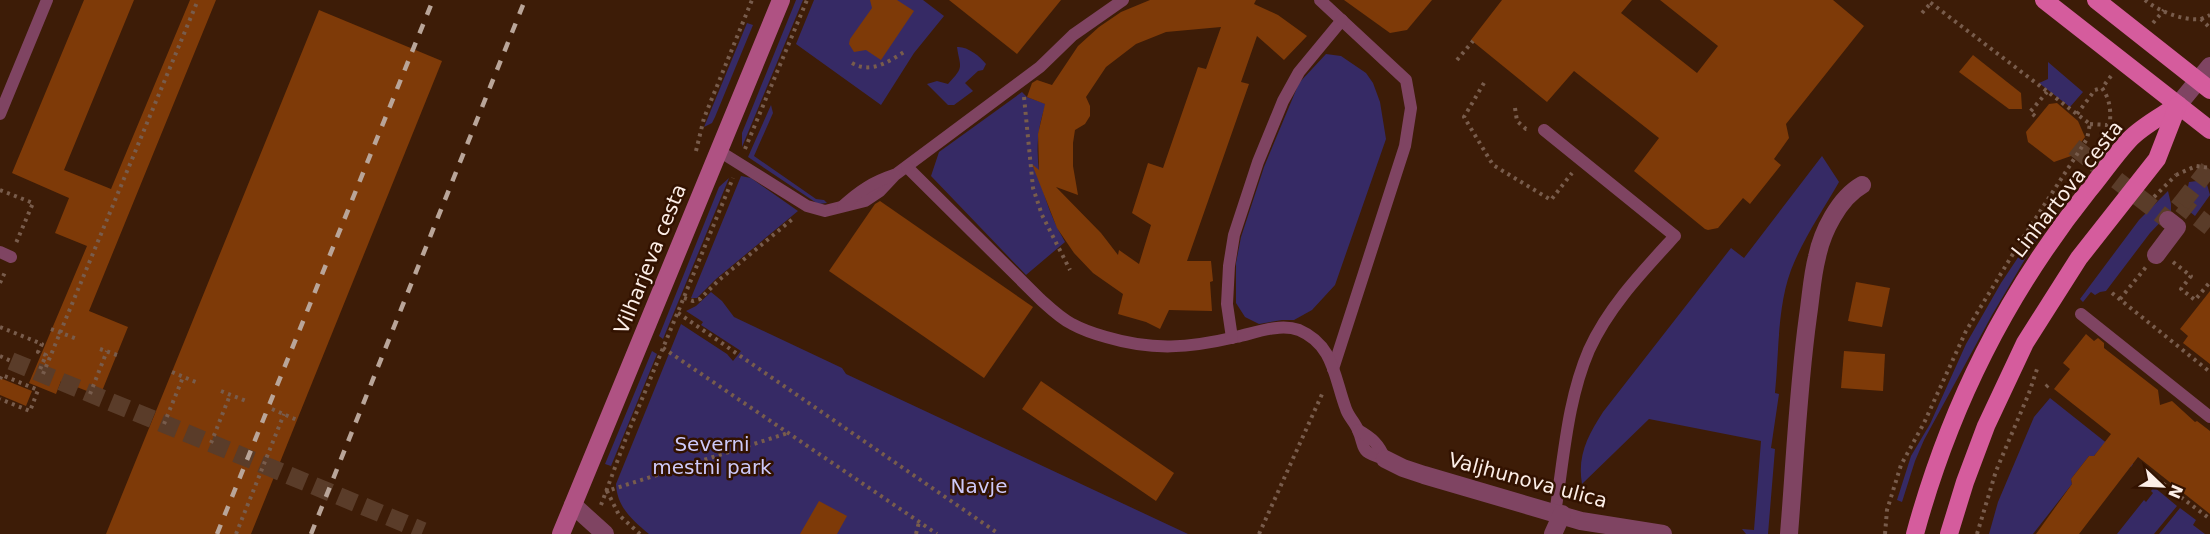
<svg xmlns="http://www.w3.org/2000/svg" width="2210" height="534" viewBox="0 0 2210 534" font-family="'DejaVu Sans',sans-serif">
  <rect width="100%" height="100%" fill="#3d1c07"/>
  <g fill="#362a65">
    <polygon points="796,0 803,0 742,147 742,133"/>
    <polygon points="814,0 923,0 944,16 914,53 881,105 796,44"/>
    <polygon points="747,23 753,25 715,117 712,123 704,127"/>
    <path d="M957,47c10,-1 23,9 29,17l-3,6 -5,1 -13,12 8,8 -19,14h-6l-21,-21 10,-3 11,3c17,-18 12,-16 9,-37z"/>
    <polygon points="1326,54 1341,56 1366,73 1373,83 1380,102 1386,139 1335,285 1312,310 1294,320 1282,320 1259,324 1245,317 1236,303 1236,263 1241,237 1264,167 1299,83"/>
    <polygon points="2048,62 2083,92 2070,107 2039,83 2048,79"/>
    <path d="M1022,92l5,5 19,7c-18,48 -5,96 19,138l-39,33 -95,-99 8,-24z"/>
    <polygon points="771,105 773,113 754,156 816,199 824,200 827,203 818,204 748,157"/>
    <path d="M1822,156l17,26c-16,28 -36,57 -48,88 -14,38 -12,84 -16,123l4,1 -8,54 4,1 -7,85h-22l-4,-5 12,1 7,-89 -112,-22 -67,65c-5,-28 6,-49 21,-72l128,-164 13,10z"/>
    <polygon points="741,176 751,178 798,211 716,279 697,298 691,298"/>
    <polygon points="729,178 663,339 659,336 719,187"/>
    <polygon points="2197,181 2206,181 2210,195 2195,216 2178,202 2187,191 2189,182"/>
    <polygon points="2168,191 2171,204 2171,211 2150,233 2106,291 2100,292 2095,295 2091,292 2083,302 2080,299 2139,220"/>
    <polygon points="2043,220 2045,222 2040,234 1992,315 1924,440 1915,461 1902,502 1897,500 1911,456 1930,424 1966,344 2001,283"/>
    <path d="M711,292l11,9 12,16 108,51 4,6 342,160h-539c-17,-14 -32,-27 -33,-50l65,-160 46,30 6,7 8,-10 -40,-26 2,-3 -17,-11 10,-5z"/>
    <polygon points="652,351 657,354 611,466 605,464"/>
    <polygon points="2050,398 2133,464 2131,467 2102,446 2094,456 2089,456 2071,479 2072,484 2033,534 1989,534 1998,502 2034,417"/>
    <polygon points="2154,487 2177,506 2154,534 2117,534 2144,500 2146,502 2153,493 2151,491"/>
    <polygon points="2180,508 2196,520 2193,525 2205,534 2159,534"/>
  </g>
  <g fill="#7e3a08" fill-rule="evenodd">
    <polygon points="84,0 134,0 64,170 111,189 190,0 216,0 89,311 128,327 100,396 61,381 56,394 29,383 87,246 55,233 69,198 12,173"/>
    <polygon points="870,0 897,0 914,11 881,60 866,50 854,52 849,44 850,39 872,8"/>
    <polygon points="949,0 1061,0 1017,54"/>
    <path d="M1150,0h106l-2,4 24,11 29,21 -23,24 -27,-24 -16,46 8,2 -62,177h24l2,20 -3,1 2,29 -43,-1 -9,19 -14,-7 -28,-8 5,-20 -30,-21 -19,-20 -17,-25 -25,-64 7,6 -1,-36 7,-30 -18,-7 5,-14 5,-3 15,5 26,-39 21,-19 22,-15zM1221,27l-15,42 -8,-2 -35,101 -15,-5 -16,50 19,12 -12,39 -20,-14 -1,5 -17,-22 -45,-46 22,8 -5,-29v-23l2,-13 10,-6 5,-8v-10l-4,-9 20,-30 30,-23 30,-12z"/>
    <polygon points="1344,0 1432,0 1407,30 1390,33"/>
    <polygon points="1502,0 1632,0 1621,13 1697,73 1718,46 1660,0 1833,0 1864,26 1786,124 1789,138 1774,159 1781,165 1750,204 1743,198 1718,228 1708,230 1705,229 1634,171 1659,138 1574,71 1547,102 1471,40"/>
    <polygon points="319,10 442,61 251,534 106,534"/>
    <polygon points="1973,55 2021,93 2022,109 2009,109 1959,72"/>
    <polygon points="2057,103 2078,121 2085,137 2071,156 2054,162 2028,142 2026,132 2049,104"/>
    <polygon points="880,201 1033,307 984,378 829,271 875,204"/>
    <polygon points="1856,282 1890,288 1882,327 1848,321"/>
    <polygon points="2210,291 2210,364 2183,343 2188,336 2180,329"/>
    <polygon points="2086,334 2094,341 2098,338 2104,343 2104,348 2158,390 2160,405 2172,401 2195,422 2197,421 2210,431 2210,514 2138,457 2079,534 2036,534 2072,484 2071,479 2089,456 2094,456 2111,434 2054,389 2070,369 2063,363"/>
    <polygon points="1844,351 1885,354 1883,391 1841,388"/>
    <polygon points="0,378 32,391 26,406 0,395"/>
    <polygon points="1041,381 1174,473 1156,501 1022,409"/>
    <polygon points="819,501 847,516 837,534 800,534"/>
  </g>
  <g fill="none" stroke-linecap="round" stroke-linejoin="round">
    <g stroke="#5a3c29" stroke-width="18" stroke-dasharray="18 9" stroke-linecap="butt">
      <polyline points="2074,147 2168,220 2181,204 2210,227"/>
      <polyline points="2181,204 2210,167"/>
      <polyline points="11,361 264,465"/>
    </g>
    <polyline stroke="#5a3c29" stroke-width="18" stroke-dasharray="18 9" stroke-linecap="butt" points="264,465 423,531"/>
    <g stroke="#785c4c" stroke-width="4" stroke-dasharray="3 4.5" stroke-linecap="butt">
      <path d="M2145,0c13,11 38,21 56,19l9,9"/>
      <polyline points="1922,13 1931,3"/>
      <polyline points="2201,19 2210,15"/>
      <polyline points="2153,23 2164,10"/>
      <polyline points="1457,60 1473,41"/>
      <path d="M852,63c19,11 36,-1 52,-11"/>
      <path d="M2111,76l-9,12c7,10 9,20 8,33l6,5"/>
      <polyline points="1484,83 1464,117 1493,165 1551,200 1572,173"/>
      <polyline points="1024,97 1033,188 1042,215 1070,270"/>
      <polyline points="1515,108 1517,121 1526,129 1530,129"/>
      <polyline points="2077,114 2095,90 2102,88"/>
      <polyline points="2035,116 2030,112 2047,92"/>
      <polyline points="2090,124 2107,125 2110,121"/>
      <polyline points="745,149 807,0"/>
      <polyline points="696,151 704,118 752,0"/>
      <polyline points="2176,175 2196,166 2210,168"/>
      <polyline points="0,190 33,203 16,243"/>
      <polyline points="2154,197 2176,175"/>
      <polyline points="2173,262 2191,276 2181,289 2195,300 2210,282"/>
      <polyline points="0,283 6,270"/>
      <polyline points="2112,293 2210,372"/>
      <polyline points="684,298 693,301 700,299 719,280 795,217"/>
      <polyline points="2120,299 2146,267"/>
      <polyline points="678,313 999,534"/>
      <polyline points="0,327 42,344 38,352 46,355 39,372"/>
      <polyline points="51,329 77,339"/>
      <polyline points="663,348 937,534"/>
      <polyline points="100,349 117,355"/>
      <polyline points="0,356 11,361"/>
      <polyline points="172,372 198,383"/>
      <polyline points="43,374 198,0"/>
      <polyline points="0,379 2,375 38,390 30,411 0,399"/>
      <polyline points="2046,387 2048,385"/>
      <polyline points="221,391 246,401"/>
      <polyline points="90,394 107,351"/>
      <polyline points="272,409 297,420"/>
      <polyline points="164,424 183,377"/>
      <polyline points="211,443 230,395"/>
      <polyline points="2157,479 2210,519"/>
      <polyline points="601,505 626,438 733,178"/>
      <polyline points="236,534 284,414"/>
      <polyline points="640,534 619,515 607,491 788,433"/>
      <polyline points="916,534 919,522"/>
      <polyline points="1259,534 1323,392"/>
      <polyline points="1885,534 1887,510 1901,465 1924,423 1966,331 2019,244 2087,139 2090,124 1927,0"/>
      <polyline points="1977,534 1996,471 2029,393 2038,366"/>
    </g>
    <g stroke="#7f4462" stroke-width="12">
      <polyline points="1320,0 1406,80 1411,108 1405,146 1333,369"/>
      <polyline points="0,114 47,0"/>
      <path d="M1544,130l131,106c-32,35 -66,70 -86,114 -22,51 -25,108 -34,163"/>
      <polyline points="719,151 807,206 825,211 865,201 880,191 895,175 1040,67 1073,35 1123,0"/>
      <path d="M907,167l133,132c10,9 20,19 32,25 11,6 23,10 34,13 47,14 83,11 130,0 19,-4 43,-14 63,-7 35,15 35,47 47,79 2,7 8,12 11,19 10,21 0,23 28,31"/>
      <path d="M843,206c16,-15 30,-24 51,-31"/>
      <polyline points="0,252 11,257"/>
      <polyline points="2081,314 2210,417"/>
      <polyline points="1232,338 1227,304 1229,266 1234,235 1258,162 1283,101 1299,72 1342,20"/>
      <path d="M1358,430c14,8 21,14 27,29"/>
    </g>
    <polyline stroke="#7f4462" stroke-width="18" points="2156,255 2177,227 2168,220"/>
    <g stroke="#7f4462" stroke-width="18">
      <polyline points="1385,459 1403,468 1424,475 1581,521 1663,534"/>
      <polyline points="1553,534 1562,514"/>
      <path d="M1789,534c6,-73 9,-146 19,-218 3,-20 4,-40 9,-59 5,-25 22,-59 45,-72"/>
    </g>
    <g stroke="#7f4462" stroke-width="18">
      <polyline points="2178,105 2210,66"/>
      <polyline points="573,505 605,534"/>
    </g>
    <polyline stroke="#af5283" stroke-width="18" points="561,534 781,0"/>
    <g stroke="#d55c9d" stroke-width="18">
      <polyline points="2044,0 2210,130"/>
      <polyline points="2096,0 2210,90"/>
      <path d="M1915,534c35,-128 91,-240 174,-344 14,-17 26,-35 40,-50 13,-14 33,-24 49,-35"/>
      <polyline points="1949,534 1965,482 1986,426 2025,343 2079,258 2157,159 2178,105"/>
    </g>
    <g stroke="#b9a599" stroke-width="4.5" stroke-dasharray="10 10" stroke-linecap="butt">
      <polyline points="217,534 433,0"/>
      <polyline points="311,534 525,0"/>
    </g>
  </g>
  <g text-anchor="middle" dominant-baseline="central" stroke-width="5" stroke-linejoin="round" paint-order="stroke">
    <g font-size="20" fill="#fceee7" stroke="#321200">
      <text transform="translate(2067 189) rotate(-52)">Linhartova cesta</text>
      <text transform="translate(650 259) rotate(-68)">Vilharjeva cesta</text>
      <text transform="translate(1528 480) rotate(15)">Valjhunova ulica</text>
    </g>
    <g font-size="20" fill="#cdc9f9" stroke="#321200">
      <text x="712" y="444">Severni<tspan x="712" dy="23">mestni park</tspan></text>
      <text x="979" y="486">Navje</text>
    </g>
  </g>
  <g transform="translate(2162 486) rotate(113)" stroke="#321200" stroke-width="4.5" paint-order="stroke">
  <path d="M0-4.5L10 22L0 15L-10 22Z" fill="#fceee7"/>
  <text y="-9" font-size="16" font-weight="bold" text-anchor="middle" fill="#fceee7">N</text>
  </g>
</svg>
